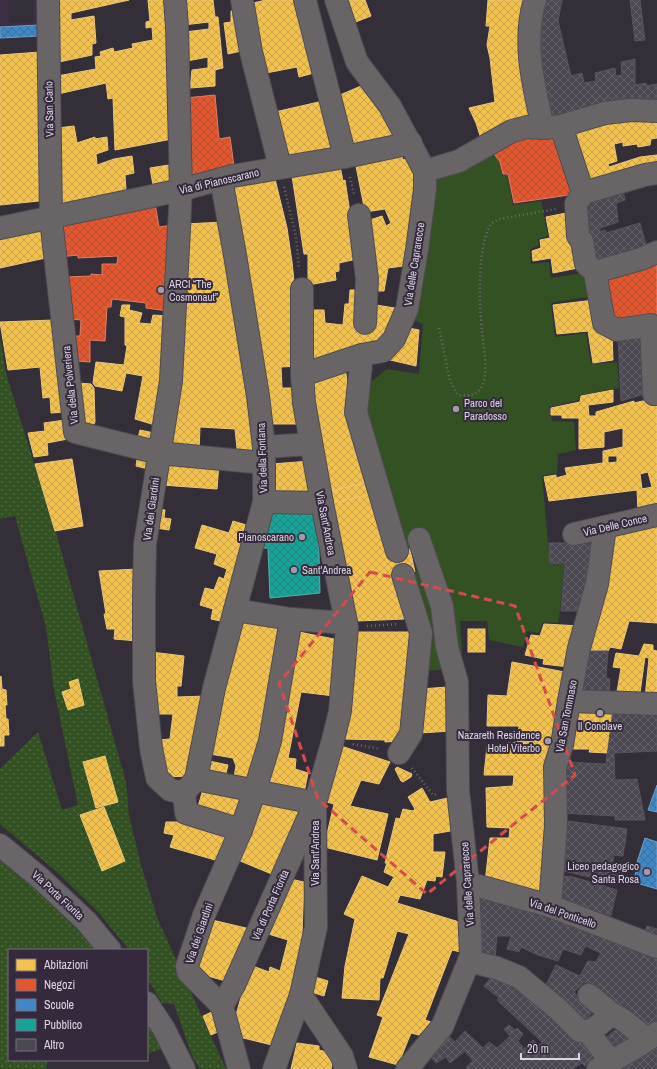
<svg xmlns="http://www.w3.org/2000/svg" width="657" height="1069" viewBox="0 0 657 1069" font-family="'Archivo Narrow',sans-serif">
<style>
.built{fill:#3d2f45}
.grass{fill:url(#grass-dots)}
.green{fill:#345123}
.homes{fill:url(#homes-cross-hatch);stroke:#ecc77a;fill-rule:evenodd}
.shops{fill:url(#shops-cross-hatch);stroke:#e27d64}
.schools{fill:url(#schools-cross-hatch);stroke:#6e9fce}
.public{fill:url(#public-cross-hatch);stroke:#52b2ae}
.building{fill:url(#building-cross-hatch);stroke:#58535d}
.lines{fill:none;stroke-linecap:round;stroke-linejoin:round}
.minor-casing{stroke:#4f4a53;stroke-width:24}
.major-casing{stroke:#4f4a53;stroke-width:24}
.path{stroke:#6f6b6f;stroke-width:2.5;stroke-dasharray:1 3;stroke-linecap:butt}
.minor{stroke:#696566;stroke-width:22}
.major{stroke:#6a6568;stroke-width:22}
.marked{fill:none;stroke:#d74b4d;stroke-width:3;stroke-dasharray:8 5;stroke-linejoin:round}
.poi-dot{fill:#a29ba7;stroke:#352a3d;stroke-width:1.5}
.labels{text-anchor:middle;stroke-width:4;stroke-linejoin:round;paint-order:stroke}
.street-label{font-size:11px;fill:#ddd6e2;stroke:#352a3d}
.poi-label{font-size:11px;fill:#ddd6e2;stroke:#352a3d;text-anchor:start}
</style>
<defs>
<pattern id="grass-dots" width="8" height="8" patternUnits="userSpaceOnUse"><rect width="8" height="8" fill="#345123"/><path d="M2 2h.1M6 6h.1" fill="none" stroke="#516943" stroke-width="1.8" stroke-linecap="round"/></pattern>
<pattern id="homes-cross-hatch" width="8" height="8" patternUnits="userSpaceOnUse"><rect width="8" height="8" fill="#f2c14e"/><path d="M0 0l8 8M0 8l8-8" fill="none" stroke="#c6a14c"/></pattern>
<pattern id="shops-cross-hatch" width="8" height="8" patternUnits="userSpaceOnUse"><rect width="8" height="8" fill="#e4572e"/><path d="M0 0l8 8M0 8l8-8" fill="none" stroke="#b35035"/></pattern>
<pattern id="schools-cross-hatch" width="8" height="8" patternUnits="userSpaceOnUse"><rect width="8" height="8" fill="#3f88c5"/><path d="M0 0l8 8M0 8l8-8" fill="none" stroke="#406f98"/></pattern>
<pattern id="public-cross-hatch" width="8" height="8" patternUnits="userSpaceOnUse"><rect width="8" height="8" fill="#17a398"/><path d="M0 0l8 8M0 8l8-8" fill="none" stroke="#24857f"/></pattern>
<pattern id="building-cross-hatch" width="8" height="8" patternUnits="userSpaceOnUse"><rect width="8" height="8" fill="#4c4852"/><path d="M0 0l8 8M0 8l8-8" fill="none" stroke="#65626b"/></pattern>
</defs>
<rect width="100%" height="100%" fill="#342e39"/>
<path class="built" d="M0,0H8L9,23L34,22L33,0H39L40,25L0,27Z"/>
<g class="grass">
<path d="M0,337L6,374L55,529L126,782L129,815L141,865L158,920L226,1069H200L192,1056L174,1004L162,1003L147,978V950H129L98,912L57,872L0,824V769L38,732L62,810L78,805L54,690L46,627L15,516L0,519Z"/>
<path d="M0,856L80,927L99,950H9V1060H48L46,1069H0Z"/>
<path d="M147,1019L164,1048L147,1054Z"/>
</g>
<path class="green" d="M491,151L500,162L502,175H507L513,205L541,201L548,236L538,239V246L530,249L531,264L549,262L551,278L590,272L593,296L551,303L555,337L586,333L591,364L617,362L619,388L580,395L579,400L549,407L552,421L574,422L576,450L558,454L557,473L542,476L550,565L564,564L560,611L558,623L543,622L539,633L527,631L523,647L489,640L487,621H460L463,668L425,671L412,574L417,572L411,547L400,549L362,412L371,382L387,369L419,374L423,324L411,319L431,178Z"/>
<g class="homes">
<path d="M58,0H129L71,13V20L94,16L96,43L92,44V55L59,62Z"/>
<path d="M148,0H167L172,139L115,150L113,98L108,99L106,83L58,94L57,76L96,69L95,57L101,56L100,52L113,48L114,52L133,48L132,44L153,40L152,27L146,28V22L150,21Z"/>
<path d="M181,0H213L215,17H218L223,68L215,70V86L190,88L192,70L208,68V57L187,61L185,32L209,29V22L183,25Z"/>
<path d="M266,0H296L300,17L298,18L303,41L306,40L314,73L299,77L297,67L266,73L257,27L249,4Z"/>
<path d="M344,0H365L371,16L353,23Z"/>
<path d="M488,0H530L536,118L482,142L476,123L469,108L495,102L490,58L487,45L490,26H486Z"/>
<path d="M239,10L246,50L228,54L224,23L231,22V11Z"/>
<path d="M40,52L39,201L0,205V55Z"/>
<path d="M368,83L400,140L349,149L333,98Z"/>
<path d="M323,101L335,152L286,160L275,112Z"/>
<path d="M657,113V138L651,139L650,145L638,147L637,144L623,146V142L614,144L617,161L608,164L609,167L640,157L657,155V170L586,189L567,128Z"/>
<path d="M74,126L77,143L95,137V139L107,137L108,150L96,154L97,165L114,159L132,156L134,173L125,175L126,190L58,209V128Z"/>
<path d="M400,150L403,160L412,157L419,194L411,265L388,268L384,291H376L378,268H373L370,220L382,216L386,226L391,223L385,209L365,212L355,161Z"/>
<path d="M169,165L172,183L153,185L150,168Z"/>
<path d="M340,166L343,181L345,180L357,259L339,263V271L335,272L336,280L308,285V254H304L292,176Z"/>
<path d="M275,179L287,228L292,262L295,291L298,366L281,367L282,388H299L300,424H268L232,188Z"/>
<path d="M571,212L583,267L553,273L551,258L533,261L532,251L541,248L540,240L550,238L546,217Z"/>
<path d="M224,222L258,458H238L235,429L200,427L199,451L166,449L184,224Z"/>
<path d="M45,229L50,257L0,268V234Z"/>
<path d="M350,290H359L376,305L401,309L379,347L309,367L310,310H324L325,323L343,325L345,304H349Z"/>
<path d="M594,300L612,334L613,360L593,363L588,331L557,334L553,305Z"/>
<path d="M122,305H130L129,310L142,313L139,323L151,324L153,315L168,316L155,425L135,419L143,376L126,373L122,391L95,386L93,383L96,362L124,365L127,346L125,345V317L120,316Z"/>
<path d="M54,320L66,412L51,413L50,397L43,398L40,367L8,370L0,322Z"/>
<path d="M403,327L419,330L416,366L386,359Z"/>
<path d="M345,367L349,395L373,481L327,492L309,379Z"/>
<path d="M78,383L91,384L94,388L95,422L92,428L83,425Z"/>
<path d="M613,390V402L588,405L589,416H596V412L634,401V403L657,398V507L638,511L637,490L549,501L544,477L556,475V478L567,475L565,468L603,463V451L623,447V428L604,432V447L579,449V418H562V415H551V408L580,402L581,396ZM608,456H617V462L608,463ZM648,472L652,487L642,489L640,474Z"/>
<path d="M65,420L68,439L47,443L48,455L34,457L28,433L45,431L44,423Z"/>
<path d="M140,430L154,433L151,445L137,442Z"/>
<path d="M138,454L151,456L148,469L136,466Z"/>
<path d="M72,459L83,526L55,531L35,464Z"/>
<path d="M167,461L219,463L217,489L162,485Z"/>
<path d="M310,461L315,495L273,497L272,464Z"/>
<path d="M373,481L376,493L329,504L327,492Z"/>
<path d="M376,493L397,551L410,549L415,572L394,576L404,619L357,621L329,504Z"/>
<path d="M160,509L165,510L164,518L171,519L169,530L156,528Z"/>
<path d="M233,521L253,527L225,622L211,619L213,609L200,605L205,588L214,590L219,577L224,579L227,569L214,564L217,554L195,548L202,525L229,533Z"/>
<path d="M657,524V623L629,621L621,649L610,647L608,651H584L609,539L637,528Z"/>
<path d="M138,569V641L114,639L115,629H107L104,614H106L99,571Z"/>
<path d="M237,622L283,629L251,785L233,782L236,766L233,758L210,754Z"/>
<path d="M544,624L580,626L569,667L543,664L544,659L525,655L531,635L540,636Z"/>
<rect x="468" y="629" width="17" height="23"/>
<path d="M294,631L339,640L334,696L301,692L288,758L296,759L295,769L308,773L303,798L262,789Z"/>
<path d="M356,632H418L405,725H400V741L385,742V740L343,739Z"/>
<path d="M644,644L653,645V650L657,651V699L645,698L649,658L645,657L639,700L616,698L621,668L613,667L616,653L639,656Z"/>
<path d="M151,652L184,656L181,686H177V697L207,696L191,776L162,777L158,740L170,739L173,714H154Z"/>
<path d="M512,662L570,673L544,900L485,883L490,838H509L510,828L487,827L486,788L513,786L514,775H484L487,746L507,745L508,743L518,742L519,726H487L488,695L507,696Z"/>
<path d="M1,676L2,689L6,690L7,705H5L6,719H8L9,735H4V746H0V677Z"/>
<path d="M78,679L84,705L68,710L62,692L71,689L69,682Z"/>
<path d="M448,687L451,731L420,733V689Z"/>
<path d="M573,705L613,710L608,753L589,752L590,749H566Z"/>
<path d="M341,746L390,762L379,784L361,780L350,806L388,814L377,860L324,847L334,804L323,801Z"/>
<path d="M105,756L118,802L96,808L83,762Z"/>
<path d="M209,761L228,765L224,781L205,777Z"/>
<path d="M397,767L412,774L411,777L403,782L401,781L395,769Z"/>
<path d="M204,786L247,793L238,821L197,810Z"/>
<path d="M422,788L430,802L452,797L456,830L433,834V852H445L442,877L436,876L435,881L427,880L420,899L400,895L397,903L456,921L465,926V953L452,950L425,1020L434,1023L427,1035L421,1032L419,1035L411,1033L398,1065L369,1057L383,1017L377,1015L409,934L397,931L383,978H380L379,1000L342,998L345,966L355,919L344,914L362,876L388,887L394,877L384,872L387,863H385L396,818L400,819L403,809L413,811L415,809L408,797Z"/>
<path d="M263,795L306,806L274,875L233,858Z"/>
<path d="M104,807L125,861L102,871L80,815Z"/>
<path d="M166,822H177L213,831L212,834L233,839L222,862L170,847L174,835L164,833Z"/>
<path d="M290,879L304,882L302,934L305,935L276,1046L235,1036L236,1015L250,965L269,972L270,967L280,971L288,940L265,933Z"/>
<path d="M208,919L250,929L229,982L190,971Z"/>
<path d="M312,976L328,981L324,996L308,991Z"/>
<path d="M214,1011L222,1030L211,1035L203,1016Z"/>
<path d="M297,1043L319,1046V1050L335,1054L331,1069H291Z"/>
</g>
<g class="shops">
<path d="M215,95L219,139L230,137L234,166L192,176L185,98Z"/>
<path d="M530,132H557L572,180L569,195L514,203L508,174H503L500,162L492,151Z"/>
<path d="M155,203L159,227L173,225L168,311L146,308V303L112,299L111,307H107L105,341L90,340V362L77,361L72,336H80L81,320L70,319L65,277L91,276V274L102,275V264H117L118,256L78,258V255L60,257L59,227Z"/>
<path d="M657,256V371L655,321L616,326L601,276Z"/>
</g>
<g class="schools">
<path d="M40,25V36L0,38V27Z"/>
<path d="M657,785V812L648,810Z"/>
<path d="M645,838L657,842V889L633,882L639,862H637Z"/>
</g>
<path class="public" d="M273,511L279,513L300,512L302,514L310,515L313,513L318,515L320,593L270,598L268,548H262Z"/>
<g class="building">
<path d="M540,0H562L558,21L571,76L582,73L584,83L596,81L595,73L615,68L616,76L622,75L621,62L635,59V85L646,83V86L657,84V108L551,125L540,93Z"/>
<path d="M630,0H640L645,40L635,41Z"/>
<path d="M622,185L625,200L616,203L618,222L600,228V232L605,230L606,233L640,223L648,252L595,267L586,241L593,238L592,234L581,235L582,200Z"/>
<path d="M644,331L648,393L621,401L618,336Z"/>
<path d="M597,539L585,611H561L565,563L550,564L549,543H565V540Z"/>
<path d="M584,651H608L606,678L610,679L609,693L577,698Z"/>
<path d="M613,710L657,711V751L614,753L615,780L637,779L645,820H615V816L561,813L563,762L606,764Z"/>
<path d="M560,820L627,829L623,856L614,855L612,865L623,867L619,884L560,870Z"/>
<path d="M559,876L573,877L617,890L609,923L556,906Z"/>
<path d="M476,892L657,951V1027L650,1032L618,1008L620,1005L584,982L574,992L581,1001L595,1008L581,1028L544,989L556,965L580,976L588,961L596,962L601,953L585,946L581,955L563,949L558,961L538,955L521,947L519,952L507,949L511,936H497L495,959L479,957Z"/>
<path d="M647,926L657,929V943L642,938Z"/>
<path d="M496,972L601,1056L585,1066L582,1063L572,1069H468L466,1067L473,1061L465,1051L450,1063L446,1057L436,1063L429,1055L445,1033L455,1042L465,1031L483,1048L489,1042L497,1048L510,1036L504,1029L509,1025L515,1030L517,1028L523,1034L518,1041L524,1049L533,1040L539,1046L542,1042L497,1000L499,998L484,986Z"/>
<path d="M621,1025L636,1043L614,1056L602,1041Z"/>
<path d="M657,1046V1069H616Z"/>
</g>
<g class="lines">
<defs>
<g id="minor">
<path d="M48,0L51,219L75,432L159,453L264,463"/>
<path d="M175,0L177,27L181,190L171,381L145,544L144,598V681L151,748L157,778L170,790L184,793L196,779"/>
<path d="M242,0L251,52L280,167"/>
<path d="M305,0L345,157"/>
<path d="M336,0L357,62L390,106L425,171V189L417,250L407,309L394,339L383,351L362,355L356,412L397,551"/>
<path d="M535,0C522,42 534,87 543,128"/>
<path d="M561,126L583,193L576,204L578,236L582,241L586,264L595,272L604,323L617,330L651,325L654,394H657"/>
<path d="M425,171L459,161L512,131L527,127L543,128L561,126L605,113L631,110L657,111"/>
<path d="M583,193L645,175L657,173"/>
<path d="M359,215L367,279L365,323"/>
<path d="M0,228L181,190L232,176L345,157L411,143"/>
<path d="M595,272L641,259L657,252"/>
<path d="M302,375L362,355"/>
<path d="M264,447L311,444"/>
<path d="M264,502L322,503"/>
<path d="M574,534L657,515"/>
<path d="M235,610L291,619L346,623"/>
<path d="M569,701L657,704"/>
<path d="M399,753L411,734L421,633L403,575"/>
<path d="M196,779L214,688L264,502V447L258,396L235,255L221,179"/>
<path d="M196,779L315,803"/>
<path d="M184,793L186,813L241,830"/>
<path d="M468,883L550,906L657,947"/>
<path d="M550,906L556,825L555,767L562,745L569,701L579,648L597,584L605,527"/>
<path d="M469,961L497,968L519,977L558,1009L580,1031H587L611,1061"/>
<path d="M301,995L342,1056L346,1069"/>
<path d="M589,995L612,1014"/>
<path d="M222,1006L234,985L312,810"/>
<path d="M589,1033L612,1014L623,1020L647,1039"/>
<path d="M239,1069L222,1006L188,972L187,966L204,915L241,830L255,790L270,741L291,619"/>
<path d="M274,1069L301,995L316,927L315,803L333,740L340,711L347,627L322,503L304,403L302,375V289"/>
<path d="M407,1069L442,1027L471,956L468,883L458,790L457,682L447,647L442,606L419,539"/>
<path d="M598,1069L640,1045L657,1033"/>
</g>
<g id="major">
<path d="M0,845L39,877L86,921L110,950"/>
<path d="M147,1003L164,1029L184,1069"/>
</g>
</defs>
<use href="#minor" class="minor-casing"/>
<use href="#major" class="major-casing"/>
<g class="path">
<path d="M350,177L354,195"/>
<path d="M284,187L296,236L299,269"/>
<path d="M439,328L450,381L458,395C469,396 477,396 482,386C489,372 483,346 482,331C479,306 477,246 491,224C493,222 496,221 499,219L556,209"/>
<path d="M367,626L398,624"/>
<path d="M353,744L380,749"/>
<path d="M412,768L433,795L438,794"/>
</g>
<use href="#minor" class="minor"/>
<use href="#major" class="major"/>
</g>
<path class="marked" d="M370,572L515,606L575,775L427,894L318,799L279,683Z"/>
<g class="poi-dot">
<circle cx="161" cy="290" r="4"/>
<circle cx="456" cy="409" r="4"/>
<circle cx="302" cy="537" r="4"/>
<circle cx="294" cy="570" r="4"/>
<circle cx="600" cy="713" r="4"/>
<circle cx="548" cy="741" r="4"/>
<circle cx="647" cy="872" r="4"/>
</g>
<g class="labels">
<g class="street-label">
<text transform="translate(49 109) rotate(-91)" y="4">Via San Carlo</text>
<text transform="translate(219 181) rotate(-13)" y="4">Via di Pianoscarano</text>
<text transform="translate(414 264) rotate(-81)" y="4">Via delle Caprarecce</text>
<text transform="translate(70 385) rotate(-96)" y="4">Via della Polveriera</text>
<text transform="translate(262 458) rotate(-92)" y="4">Via della Fontana</text>
<text transform="translate(151 509) rotate(-82)" y="4">Via dei Giardini</text>
<text transform="translate(326 523) rotate(79)" y="4">Via Sant'Andrea</text>
<text transform="translate(615 525) rotate(-13)" y="4">Via Delle Conce</text>
<text transform="translate(566 716) rotate(-79)" y="4">Via San Tommaso</text>
<text transform="translate(315 853) rotate(-90)" y="4">Via Sant'Andrea</text>
<text transform="translate(467 884) rotate(-94)" y="4">Via delle Caprarecce</text>
<text transform="translate(58 895) rotate(43)" y="4">Via Porta Fiorita</text>
<text transform="translate(270 905) rotate(-66)" y="4">Via di Porta Fiorita</text>
<text transform="translate(563 913) rotate(19)" y="4">Via del Ponticello</text>
<text transform="translate(199 933) rotate(-71)" y="4">Via dei Giardini</text>
</g>
<g class="poi-label">
<text x="169" y="288">ARCI “The<tspan x="169" dy="13">Cosmonaut”</tspan></text>
<text x="464" y="407">Parco del<tspan x="464" dy="13">Paradosso</tspan></text>
<text x="294" y="541" text-anchor="end">Pianoscarano</text>
<text x="302" y="574">Sant'Andrea</text>
<text x="600" y="730" text-anchor="middle">Il Conclave</text>
<text x="540" y="739" text-anchor="end">Nazareth Residence<tspan x="540" dy="13">Hotel Viterbo</tspan></text>
<text x="639" y="870" text-anchor="end">Liceo pedagogico<tspan x="639" dy="13">Santa Rosa</tspan></text>
</g>
</g>
<rect x="8" y="949" width="140" height="112" fill="#352a3d" stroke="#786f7f"/>
<rect x="16" y="959" width="20" height="12" fill="#f2c14e" stroke="#786f7f"/>
<text x="44" y="969" font-size="12" fill="#ddd6e2">Abitazioni</text>
<rect x="16" y="979" width="20" height="12" fill="#e4572e" stroke="#786f7f"/>
<text x="44" y="989" font-size="12" fill="#ddd6e2">Negozi</text>
<rect x="16" y="999" width="20" height="12" fill="#3f88c5" stroke="#786f7f"/>
<text x="44" y="1009" font-size="12" fill="#ddd6e2">Scuole</text>
<rect x="16" y="1019" width="20" height="12" fill="#17a398" stroke="#786f7f"/>
<text x="44" y="1029" font-size="12" fill="#ddd6e2">Pubblico</text>
<rect x="16" y="1039" width="20" height="12" fill="#4c4852" stroke="#786f7f"/>
<text x="44" y="1049" font-size="12" fill="#ddd6e2">Altro</text>
<path d="M521 1053v6h58v-6" fill="none" stroke="#ddd6e2" stroke-width="2"/>
<text x="527" y="1053" font-size="12" fill="#ddd6e2" stroke="#352a3d" stroke-width="3" paint-order="stroke">20 m</text>
</svg>
